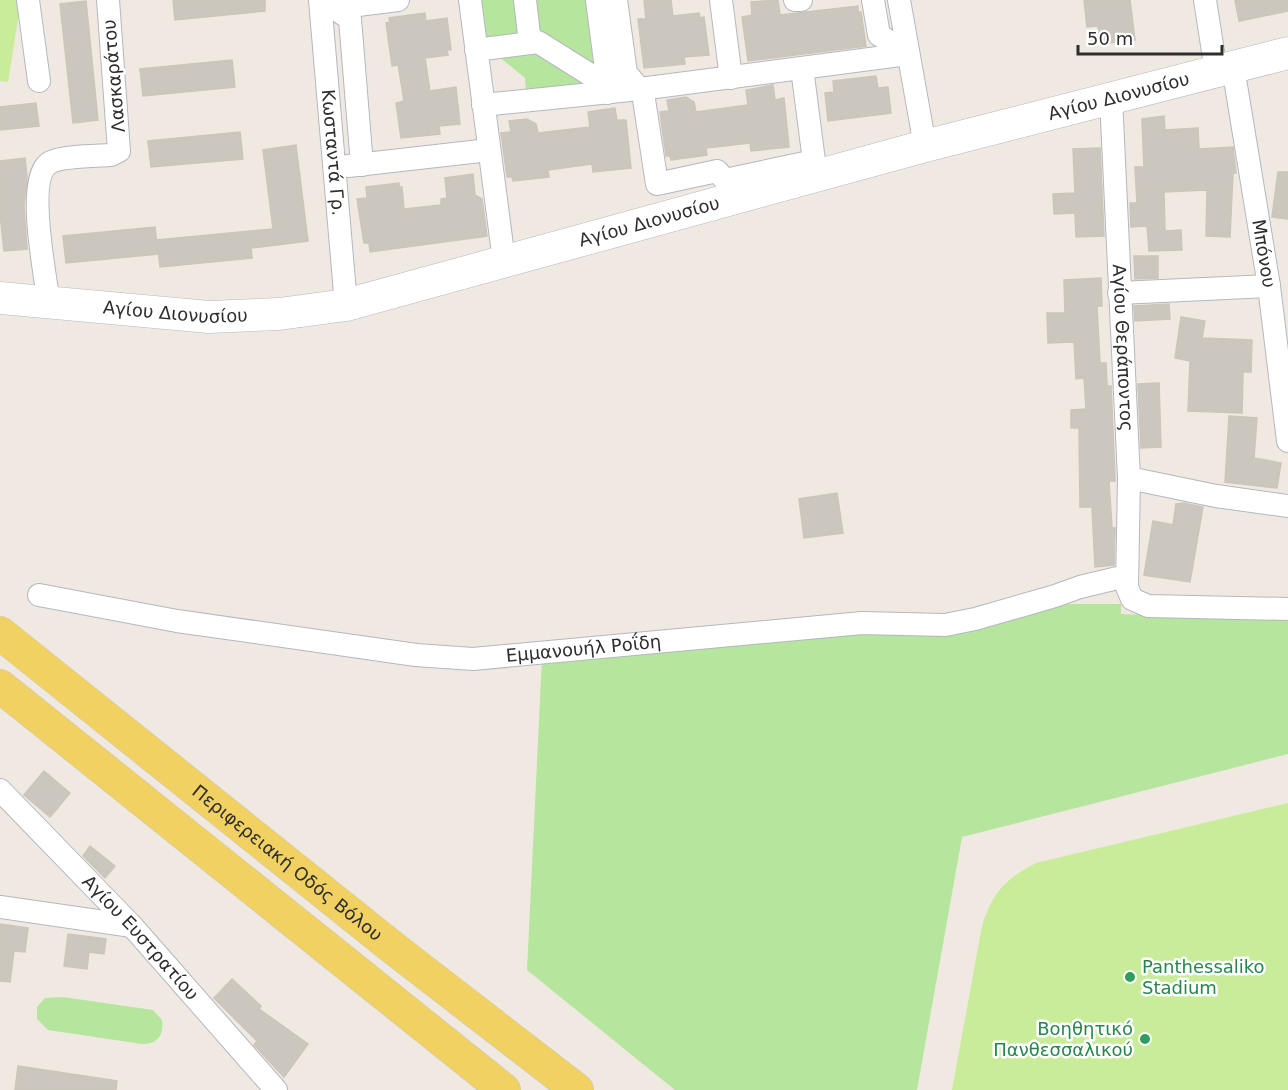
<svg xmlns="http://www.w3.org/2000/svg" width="1288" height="1090" viewBox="0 0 1288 1090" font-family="'DejaVu Sans',sans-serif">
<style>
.green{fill:#b6e59e}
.pitch{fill:#c9ec9a}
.building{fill:#cbc7bf;stroke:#cbc5ba;stroke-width:1.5}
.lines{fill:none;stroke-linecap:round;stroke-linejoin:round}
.street-casing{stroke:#b4b7c1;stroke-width:24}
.secondary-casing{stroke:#b4b7c1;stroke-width:33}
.primary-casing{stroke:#c9c9c9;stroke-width:34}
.street{stroke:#fff;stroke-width:22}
.secondary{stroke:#fff;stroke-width:32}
.primary{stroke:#f2d163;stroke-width:33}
.leisure-dot{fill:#2e9e5b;stroke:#fff;stroke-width:2}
.labels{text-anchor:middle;stroke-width:5;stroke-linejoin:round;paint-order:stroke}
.street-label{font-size:18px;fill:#2e2e2e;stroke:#fff}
.leisure-label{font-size:18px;fill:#27864d;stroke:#fff;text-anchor:start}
</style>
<rect width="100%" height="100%" fill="#efe9e1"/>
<g class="green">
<path d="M475,0H517L522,38L481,43Z"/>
<path d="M533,0H593L603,75L536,34Z"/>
<path d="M536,51L596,86L526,93L525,78L497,55Z"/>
<path d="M1061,601L1069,604H1121V614L1288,620V754L962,837L917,1090H675L527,970L542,658Z"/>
<path d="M63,997L153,1010L162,1020C164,1035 158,1044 142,1044L48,1030L37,1019V1007L45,998Z"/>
</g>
<g class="pitch">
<path d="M0,0H21L8,82L0,81Z"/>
<path d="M1288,803V1090H952L982,926C992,893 1005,879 1036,863Z"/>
</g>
<g class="building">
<path d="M173,0H265V11L175,20Z"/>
<path d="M644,0H671L673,16L699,13L700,18L704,17L709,55L684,57L685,64L644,68L638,19H646Z"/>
<path d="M778,0L780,15L858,6V12H861L866,46L748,61L742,17L752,15L751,2Z"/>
<path d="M1084,0H1130L1135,40L1100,44L1098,26L1087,27Z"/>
<path d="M1235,0H1288V11L1239,21Z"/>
<path d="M86,1L98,120L73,123L60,4Z"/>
<path d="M425,13L426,21L447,18L451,50H447L448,55L425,58L430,91L456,87L460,124L439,126L440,134L401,138L396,103L404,101L398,65L392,66L386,23L390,22L389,18Z"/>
<path d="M232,60L235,87L143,96L140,69Z"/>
<path d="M876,76L878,88L888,87L891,113L828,121L825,93L834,92L833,81Z"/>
<path d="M773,85L775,100L784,98L789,147L751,151L750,143L706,148L707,155L671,160L670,156H666L660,112L669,111L667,100L686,97L694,102L696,112L748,105L746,90Z"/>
<path d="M36,103L39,126L0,130V107Z"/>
<path d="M615,108L617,120H626L631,168L593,172L592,164L548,170L549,177L513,181L512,177H507L501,133L511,132L509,121L527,119L536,124L538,133L590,127L588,112Z"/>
<path d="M1164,116L1165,130L1198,128L1199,149L1233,147L1236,173H1233L1230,237L1206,236L1207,190L1164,192L1165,231L1181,230L1182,250L1149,251L1147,226L1131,227L1130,203H1137L1135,167H1144L1142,119Z"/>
<path d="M240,132L243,159L151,167L148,141Z"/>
<path d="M296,145L308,241L251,248L252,258L160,267L157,240L273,229L263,150Z"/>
<path d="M1100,148L1104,236L1076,237L1075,213L1054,214L1053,194L1075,193L1073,149Z"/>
<path d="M25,158L27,177L24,206L27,249L4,251L0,214V161Z"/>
<path d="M1278,172H1288V219L1272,217Z"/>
<path d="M473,174L475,195L482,199L487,236L370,252L369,243H364L357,199L367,198L366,187L399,183V187H402L404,209L441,205V199L447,198L445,178Z"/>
<path d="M155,227L158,254L66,263L63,236Z"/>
<path d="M1134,256H1158V278L1135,279Z"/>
<path d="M1101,278L1102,306H1097L1100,363H1106L1107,386H1111L1115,478V481H1109L1112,528H1115L1114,565L1095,567L1092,507H1080L1079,428H1071V410L1086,409L1084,378L1076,379L1074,342L1048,343L1047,313H1065L1064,280Z"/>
<path d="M1169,304L1170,319L1135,321L1134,306Z"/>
<path d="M1181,317L1205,321L1202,338L1252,340L1251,372H1243L1242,413L1188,411L1190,361L1175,358Z"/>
<path d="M1159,383L1161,447L1141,448L1138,384Z"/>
<path d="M1229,416L1257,418L1254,458L1281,463L1277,488L1225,482Z"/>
<path d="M837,493L843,533L804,538L799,499Z"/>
<path d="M1184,503L1203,507L1190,582L1144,575L1153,521L1173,525L1176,504Z"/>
<path d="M44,771L70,793L50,817L24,795Z"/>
<path d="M90,846L115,866L105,878L83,856Z"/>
<path d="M0,924L28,928L25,952L14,951L10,982L0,981Z"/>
<path d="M68,934L106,939L104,954L89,952L87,969L64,966Z"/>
<path d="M232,979L261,1006L259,1009L308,1044L284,1077L254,1045L257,1041L214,998Z"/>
<path d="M18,1066L117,1081L116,1090H15Z"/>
</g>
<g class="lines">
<defs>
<g id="street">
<path d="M28,0L39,81"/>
<path id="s1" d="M320,0L346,305"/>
<path d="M333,0L334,8L350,19L362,165"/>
<path d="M470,0L504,261"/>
<path d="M525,0L530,43"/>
<path d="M597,0L609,92"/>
<path d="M616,0L626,73L643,93L657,184L717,171L725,180L814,161L802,68"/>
<path d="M721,0L731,78"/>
<path d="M795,0H801"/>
<path d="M873,0L879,35L892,43L895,55"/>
<path d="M899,0L925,146"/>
<path d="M1205,0L1216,71"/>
<path d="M334,8L398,0"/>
<path d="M476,50L538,42L605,84L607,93"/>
<path id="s2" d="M1233,67L1269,286L1288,441"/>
<path id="s3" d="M1111,98L1129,478L1127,587L1132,599L1148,606L1288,609"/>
<path d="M483,105L640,89L908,54"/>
<path d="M348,166L489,150"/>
<path d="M1119,293L1269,286"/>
<path d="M49,304C46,278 24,175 51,162C64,156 95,156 111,155L119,151L108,0"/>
<path d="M1129,478L1216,496L1288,506"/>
<path id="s4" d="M39,595L177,621L416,655L473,659L862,623L945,625L975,619L1055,596L1080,587L1126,576"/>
<path id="s5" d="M0,790L132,926L276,1090"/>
<path d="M0,907L132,926"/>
</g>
<g id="secondary">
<path id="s6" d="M0,298L209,317L279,314L346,305L925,146L1288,53"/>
</g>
<g id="primary">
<path id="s7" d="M0,633L392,947L577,1090"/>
<path d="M0,686L504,1090"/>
</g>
</defs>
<use href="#street" class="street-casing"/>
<use href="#secondary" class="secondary-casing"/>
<use href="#primary" class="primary-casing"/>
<use href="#street" class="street"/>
<use href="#secondary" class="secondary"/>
<use href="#primary" class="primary"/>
</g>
<g class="leisure-dot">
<circle cx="1130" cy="977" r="6"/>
<circle cx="1145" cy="1039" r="6"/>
</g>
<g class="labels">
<g class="street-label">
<text transform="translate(114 76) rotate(-95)" y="6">Λασκαράτου</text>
<text dy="6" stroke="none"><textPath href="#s6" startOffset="1148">Αγίου Διονυσίου</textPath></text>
<text dy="6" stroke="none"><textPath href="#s1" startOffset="153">Κωσταντά Γρ.</textPath></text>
<text dy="6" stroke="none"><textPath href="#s6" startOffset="662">Αγίου Διονυσίου</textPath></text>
<text dy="6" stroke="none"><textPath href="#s2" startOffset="189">Μπόνου</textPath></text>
<text dy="6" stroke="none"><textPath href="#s6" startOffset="176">Αγίου Διονυσίου</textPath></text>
<text dy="6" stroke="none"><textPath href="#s3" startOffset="250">Αγίου Θεράποντος</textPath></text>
<text dy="6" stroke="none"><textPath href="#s4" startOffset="550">Εμμανουήλ Ροΐδη</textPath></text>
<text dy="6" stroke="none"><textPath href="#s7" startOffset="368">Περιφερειακή Οδός Βόλου</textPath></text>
<text dy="6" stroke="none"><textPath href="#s5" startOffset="204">Αγίου Ευστρατίου</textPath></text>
</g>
<g class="leisure-label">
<text x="1142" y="973">Panthessaliko<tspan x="1142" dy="21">Stadium</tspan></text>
<text x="1133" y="1035" text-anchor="end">Βοηθητικό<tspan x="1133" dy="21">Πανθεσσαλικού</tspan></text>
</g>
</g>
<path d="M1078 45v9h144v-9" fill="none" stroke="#2e2e2e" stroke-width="3"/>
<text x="1087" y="45" font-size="18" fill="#2e2e2e" stroke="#ffffff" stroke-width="4.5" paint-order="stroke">50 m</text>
</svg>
